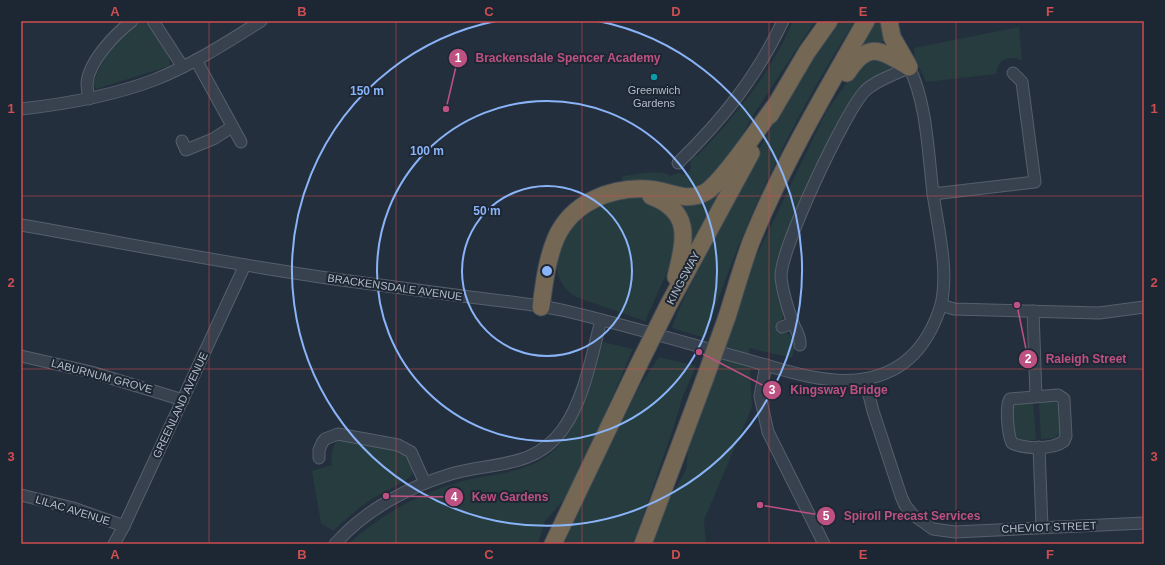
<svg xmlns="http://www.w3.org/2000/svg" width="1165" height="565" viewBox="0 0 1165 565" font-family="Helvetica,sans-serif">
<style>
.green{fill:#263c3f}
.lines{fill:none;stroke-linecap:round;stroke-linejoin:round}
.minor-casing{stroke:#565f6c;stroke-width:13}
.highway-casing{stroke:#434c59;stroke-width:19}
.minor{stroke:#38414e;stroke-width:11}
.highway{stroke:#746855;stroke-width:17}
.highway-bridge-casing{stroke:#434c59;stroke-width:19;stroke-linecap:butt}
.highway-bridge{stroke:#746855;stroke-width:17}
.grid{fill:none;stroke:#ce4d50;stroke-width:1;stroke-opacity:0.55}
.ring{fill:none;stroke:#8ab4f8;stroke-width:2}
.culture-dot{fill:#0f9aa8;stroke:#1d2633;stroke-width:1.5}
.labels{text-anchor:middle;stroke-width:4;stroke-linejoin:round;paint-order:stroke}
.poi-label{font-size:11px;fill:#b4bcc9;stroke:#1d2633}
.street-label{font-size:11px;fill:#b4bcc9;stroke:#1d2633}
.centre{fill:#8ab4f8;stroke:#1d2633;stroke-width:2}
.ring-label{font-size:12px;text-anchor:middle;font-weight:bold;fill:#8ab4f8;stroke:#1d2633;stroke-width:4;stroke-linejoin:round;paint-order:stroke}
.leader{fill:none;stroke:#bd5182;stroke-width:1.5}
.callout-dot{fill:#bd5182;stroke:#1d2633;stroke-width:1.5}
.mark-label{font-size:12px;text-anchor:middle;font-weight:bold;fill:#fff}
.callout-label{font-size:12px;text-anchor:middle;font-weight:bold;fill:#bd5182;stroke:#1d2633;stroke-width:4;stroke-linejoin:round;paint-order:stroke}
.neatline{fill:none;stroke:#ce4d50;stroke-width:1.5}
.grid-label{font-size:13px;text-anchor:middle;font-weight:bold;fill:#ce4d50}
</style>
<rect width="100%" height="100%" fill="#242f3e"/>
<g class="green">
<path d="M793,21H815L754,114L722,170L691,193L621,183L623,176C636,175 660,168 670,176L678,173L685,175L691,169L690,158L694,155L697,156C735,117 772,71 793,21Z"/>
<path d="M836,21H855C793,117 740,229 705,338L672,328C680,302 696,276 707,251C745,171 788,95 836,21Z"/>
<path d="M874,21H883L884,39L881,46L855,51Z"/>
<path d="M140,22L148,24C154,32 172,57 170,66L96,89L93,84C101,60 118,36 140,22Z"/>
<path d="M1019,27L1022,61L1016,58C1003,57 998,62 996,74L926,82L915,58L914,48Z"/>
<path d="M864,58L889,63L891,71L857,91L814,172L775,268L784,310L783,318L778,322L781,333H787L797,339L792,358L749,348L752,407L704,520L706,544H653L669,500L686,470L690,432L751,267L826,112Z"/>
<path d="M723,186L690,251L678,201Z"/>
<path d="M630,197L646,199L671,213L678,248L645,321L576,297C566,291 557,280 557,267C556,249 576,217 592,209C604,202 617,199 630,197Z"/>
<path d="M603,342L633,349L571,492L545,521L538,544H348C379,516 416,495 456,483C497,471 537,476 565,438C580,417 587,389 596,365C598,357 599,348 603,342Z"/>
<path d="M659,357L696,366L683,396L673,429L633,544H561L639,387Z"/>
<path d="M1053,400L1058,404L1060,433L1055,438L1041,439L1039,402Z"/>
<path d="M1019,401H1033L1036,440L1021,441L1015,434L1013,407Z"/>
<path d="M338,439L401,452C410,458 412,464 412,475C402,484 389,489 377,496C361,505 347,518 333,531L321,523L312,471L332,465C331,454 332,447 338,439Z"/>
</g>
<g class="lines">
<defs>
<g id="minor">
<path d="M153,21L183,67"/>
<path d="M196,60L241,142"/>
<path d="M89,99C88,94 87,88 87,83C89,61 115,34 132,21"/>
<path d="M21,109C66,104 112,96 154,80C192,65 226,43 261,21"/>
<path d="M182,141L186,150L213,139L232,127"/>
<path d="M678,163C722,120 756,78 783,21"/>
<path d="M933,194L1035,182L1022,82L1013,73"/>
<path d="M21,225C125,243 229,264 334,279C379,285 424,291 470,297C502,301 535,304 566,311C625,325 683,342 741,358C777,368 818,383 856,380C902,376 928,347 941,305L954,309L1099,313L1144,307"/>
<path d="M1033,311L1036,396"/>
<path d="M782,327L793,323"/>
<path d="M800,345C801,336 796,331 793,323C788,309 782,291 781,276C781,248 844,114 864,92C875,80 895,75 909,67C927,103 928,153 933,193C938,229 949,269 941,305"/>
<path d="M21,356L91,372L183,400"/>
<path d="M766,365L760,396L768,432L824,544"/>
<path d="M865,379L873,411L901,496L905,505L912,514L933,529L955,532L1144,523"/>
<path d="M1058,395L1064,399L1066,436L1064,441C1052,450 1025,449 1012,443C1008,436 1005,405 1010,399Z"/>
<path d="M1039,447L1042,527"/>
<path d="M319,458V450L322,443L325,439L338,434L398,445L411,452L425,483"/>
<path d="M21,495L73,508L124,526"/>
<path d="M114,544L124,526L245,265"/>
<path d="M335,544C365,510 408,487 451,474C492,462 535,469 563,429C584,400 592,355 601,320"/>
</g>
<g id="highway">
<path d="M889,21L892,37L908,65"/>
<path d="M847,73C868,40 881,50 909,67"/>
<path d="M770,115L807,52L829,21"/>
<path d="M651,196C694,212 684,242 676,277"/>
<path d="M669,304L751,153"/>
<path d="M541,307C544,284 547,259 556,238C572,202 611,187 648,189C668,190 684,203 704,193C722,184 760,125 775,106"/>
<path d="M727,317C735,292 742,266 751,242C781,167 826,91 866,21"/>
<path d="M553,544L639,364"/>
<path d="M643,544L704,381"/>
</g>
</defs>
<use href="#minor" class="minor-casing"/>
<use href="#highway" class="highway-casing"/>
<use href="#minor" class="minor"/>
<use href="#highway" class="highway"/>
<defs>
<g id="highway-bridge">
<path d="M639,364L669,304"/>
<path d="M704,381L727,317"/>
</g>
</defs>
<use href="#highway-bridge" class="highway-bridge-casing"/>
<use href="#highway-bridge" class="highway-bridge"/>
</g>
<path class="grid" d="M209,21V544M396,21V544M582,21V544M769,21V544M956,21V544M21,196H1144M21,369H1144"/>
<g class="ring">
<circle cx="547" cy="271" r="85"/>
<circle cx="547" cy="271" r="170"/>
<path d="M598 21A255 255 0 1 1 496 21"/>
</g>
<circle class="culture-dot" cx="654" cy="77" r="4"/>
<g class="labels">
<g class="poi-label">
<text x="654" y="94">Greenwich<tspan x="654" dy="13">Gardens</tspan></text>
</g>
<g class="street-label">
<text transform="translate(683 278) rotate(-62)" y="4">KINGSWAY</text>
<text transform="translate(395 287) rotate(8)" y="4">BRACKENSDALE AVENUE</text>
<text transform="translate(102 376) rotate(15)" y="4">LABURNUM GROVE</text>
<text transform="translate(180 405) rotate(-65)" y="4">GREENLAND AVENUE</text>
<text transform="translate(73 510) rotate(17)" y="4">LILAC AVENUE</text>
<text transform="translate(1049 527) rotate(-2)" y="4">CHEVIOT STREET</text>
</g>
</g>
<circle cx="547" cy="271" r="6" class="centre"/>
<g class="ring-label">
<text x="367" y="95">150 m</text>
<text x="427" y="155">100 m</text>
<text x="487" y="215">50 m</text>
</g>
<path class="leader" d="M446 109L458 58M1017 305L1028 359M699 352L772 390M386 496L454 497M760 505L826 516"/>
<g class="callout-dot">
<circle cx="446" cy="109" r="4"/>
<circle cx="1017" cy="305" r="4"/>
<circle cx="699" cy="352" r="4"/>
<circle cx="386" cy="496" r="4"/>
<circle cx="760" cy="505" r="4"/>
<circle cx="458" cy="58" r="10"/>
<circle cx="1028" cy="359" r="10"/>
<circle cx="772" cy="390" r="10"/>
<circle cx="454" cy="497" r="10"/>
<circle cx="826" cy="516" r="10"/>
</g>
<g class="mark-label">
<text x="458" y="62">1</text>
<text x="1028" y="363">2</text>
<text x="772" y="394">3</text>
<text x="454" y="501">4</text>
<text x="826" y="520">5</text>
</g>
<g class="callout-label">
<text x="568" y="62">Brackensdale Spencer Academy</text>
<text x="1086" y="363">Raleigh Street</text>
<text x="839" y="394">Kingsway Bridge</text>
<text x="510" y="501">Kew Gardens</text>
<text x="912" y="520">Spiroll Precast Services</text>
</g>
<rect width="1165" height="565" fill="none" stroke="#1d2633" stroke-width="44"/>
<rect x="22" y="22" width="1121" height="521" class="neatline"/>
<g class="grid-label">
<text x="115" y="16">A</text>
<text x="302" y="16">B</text>
<text x="489" y="16">C</text>
<text x="676" y="16">D</text>
<text x="863" y="16">E</text>
<text x="1050" y="16">F</text>
<text x="11" y="113">1</text>
<text x="1154" y="113">1</text>
<text x="11" y="287">2</text>
<text x="1154" y="287">2</text>
<text x="11" y="461">3</text>
<text x="1154" y="461">3</text>
<text x="115" y="559">A</text>
<text x="302" y="559">B</text>
<text x="489" y="559">C</text>
<text x="676" y="559">D</text>
<text x="863" y="559">E</text>
<text x="1050" y="559">F</text>
</g>
</svg>
